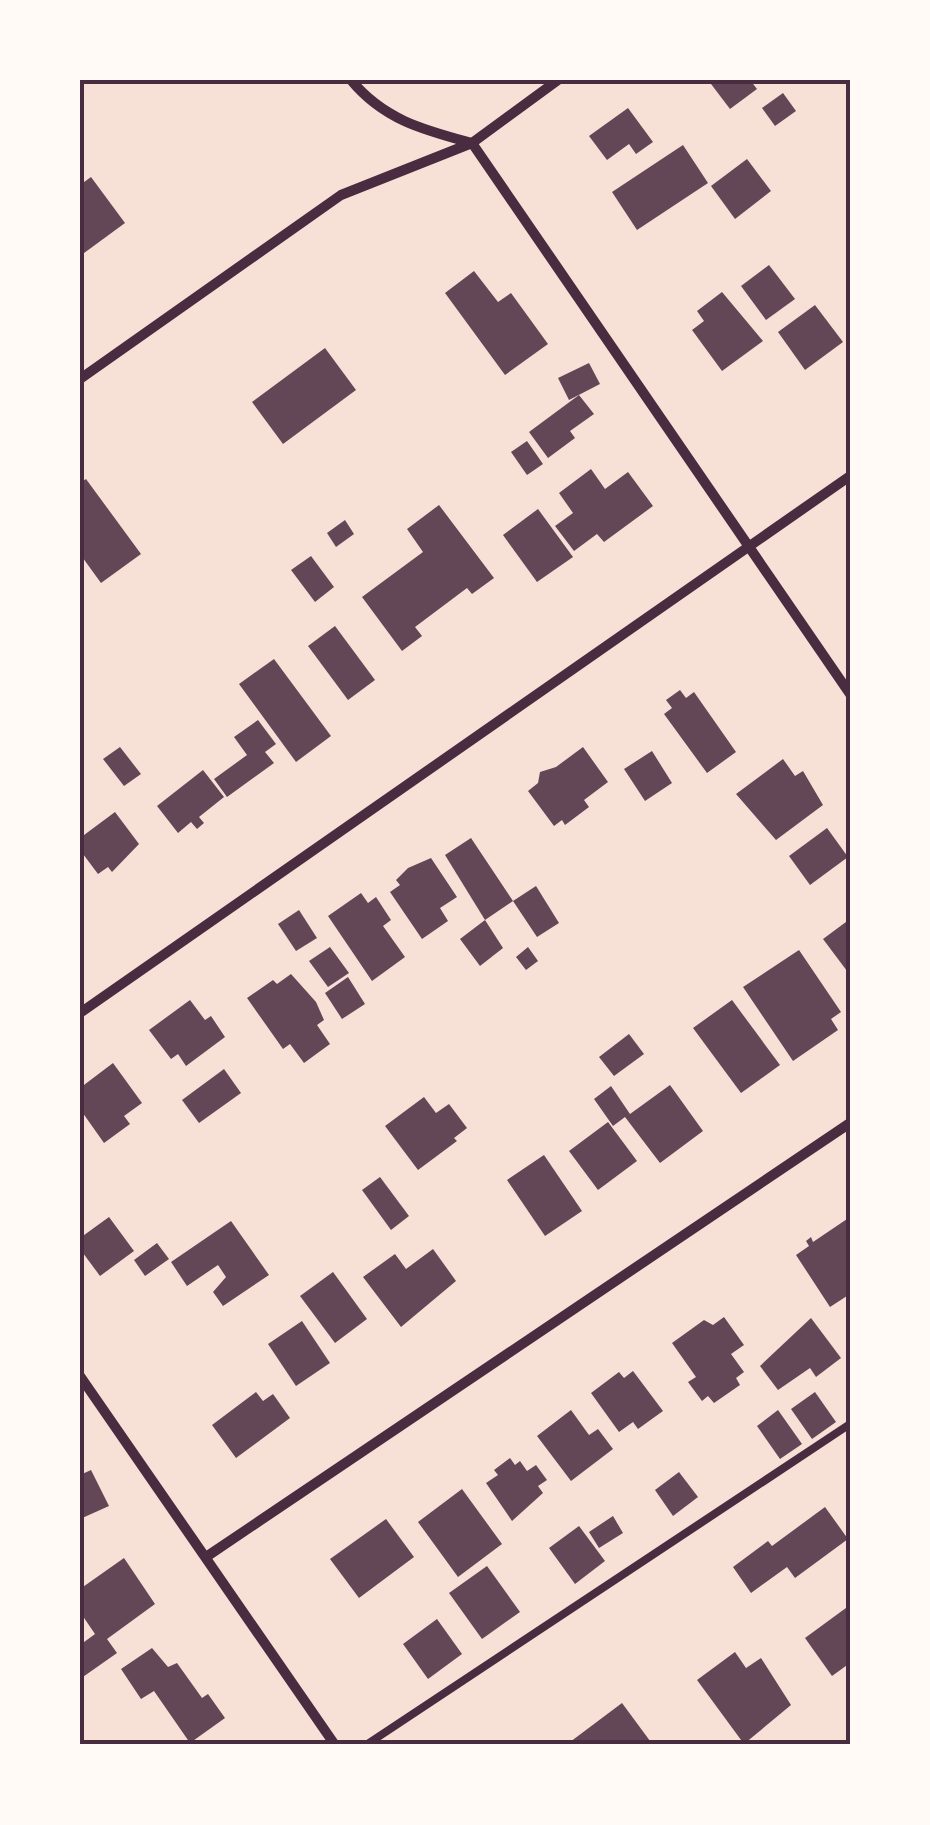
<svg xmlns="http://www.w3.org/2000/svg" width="930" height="1825" viewBox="0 0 930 1825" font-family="Merriweather,serif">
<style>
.building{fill:#644757}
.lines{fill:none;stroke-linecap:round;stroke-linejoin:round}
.service{stroke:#4a2c40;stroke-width:8}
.minor{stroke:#4a2c40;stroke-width:10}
.neatline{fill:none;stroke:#4a2c40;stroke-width:4}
</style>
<rect width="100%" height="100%" fill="#f7e1d7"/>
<g class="building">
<path d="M708,80H750L757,89L730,109Z"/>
<path d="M783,93L796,111L775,126L762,108Z"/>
<path d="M628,108L653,142L636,154L629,144L607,160L589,136Z"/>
<path d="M683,145L708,183L637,230L612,192Z"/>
<path d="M747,159L771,191L735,219L711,186Z"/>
<path d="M91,177L125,223L80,256V185Z"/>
<path d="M769,265L795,299L766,320L741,286Z"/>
<path d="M474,271L498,302L511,293L548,344L505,375L445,293Z"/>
<path d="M722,292L763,341L722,371L692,330L704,321L697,311Z"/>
<path d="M815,305L843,342L805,370L778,332Z"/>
<path d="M325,348L356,390L283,444L252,402Z"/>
<path d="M589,363L600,384L569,400L558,378Z"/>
<path d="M579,395L594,414L570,431L575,438L548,458L529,432Z"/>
<path d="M527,441L543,464L527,475L511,452Z"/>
<path d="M591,469L605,489L628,472L653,506L604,542L597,534L574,551L555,526L573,513L559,493Z"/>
<path d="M86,479L141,554L101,583L80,554V483Z"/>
<path d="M439,505L494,578L472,594L467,588L415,627L422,636L402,651L362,597L423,552L407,529Z"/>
<path d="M538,509L573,557L537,582L503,535Z"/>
<path d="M345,520L354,534L336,547L327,533Z"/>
<path d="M311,556L334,587L315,602L291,570Z"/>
<path d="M335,626L375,680L348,700L308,646Z"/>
<path d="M274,659L331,736L296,762L239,684Z"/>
<path d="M680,690L686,698L694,692L736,752L707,773L664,714L672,708L666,700Z"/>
<path d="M258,720L276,744L265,752L274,763L227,797L214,779L247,755L234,737Z"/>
<path d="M120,747L141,774L124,786L103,759Z"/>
<path d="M583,747L608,782L584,800L589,807L565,825L562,820L554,826L528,791L538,783L540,772L556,767Z"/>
<path d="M652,751L672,783L645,801L624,769Z"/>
<path d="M783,759L795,776L803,771L823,805L776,840L736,794Z"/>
<path d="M203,770L224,797L199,817L204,823L197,829L191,822L178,833L157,806Z"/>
<path d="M115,812L139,844L112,872L108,867L98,874L80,850V838Z"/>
<path d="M827,828L848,857L810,885L789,856Z"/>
<path d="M471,838L513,901L485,920L445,855Z"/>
<path d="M431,858L457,897L440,908L448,921L422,939L390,892L400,885L396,880L408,868Z"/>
<path d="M536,886L559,923L537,937L513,901Z"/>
<path d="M361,893L368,903L376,897L391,920L383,926L405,957L372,981L328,916Z"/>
<path d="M299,910L317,938L296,951L278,924Z"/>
<path d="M850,919V975L823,939Z"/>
<path d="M485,920L503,948L480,966L460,939Z"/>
<path d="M330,947L349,973L328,987L309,961Z"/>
<path d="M528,947L538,961L526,970L516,957Z"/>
<path d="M799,950L841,1012L831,1019L838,1030L793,1061L743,987Z"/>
<path d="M291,974L316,1002L324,1020L317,1025L330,1044L304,1063L290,1044L283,1049L247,998L273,980L277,984Z"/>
<path d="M348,977L365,1004L342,1019L325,993Z"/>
<path d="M190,1000L205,1020L211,1016L225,1037L186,1066L178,1054L171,1059L149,1030Z"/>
<path d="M732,1000L780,1065L741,1093L693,1028Z"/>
<path d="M629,1034L644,1054L614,1076L599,1057Z"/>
<path d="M113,1063L142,1103L124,1116L130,1124L104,1143L80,1109V1088Z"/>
<path d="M224,1069L241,1093L199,1123L182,1100Z"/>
<path d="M670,1085L703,1131L660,1163L625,1117L613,1126L594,1099L611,1086L630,1114Z"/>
<path d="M424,1097L436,1113L449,1104L467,1128L454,1138L457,1141L418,1170L385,1126Z"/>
<path d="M608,1122L637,1161L598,1190L569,1151Z"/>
<path d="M544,1155L582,1211L545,1236L507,1180Z"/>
<path d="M380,1177L409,1216L391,1230L362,1190Z"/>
<path d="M109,1217L134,1251L100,1276L80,1249V1238Z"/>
<path d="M850,1217V1294L830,1307L796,1255L809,1246L806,1241L811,1237L813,1242Z"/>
<path d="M231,1221L269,1275L223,1306L213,1292L226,1277L218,1265L187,1286L171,1262Z"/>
<path d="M157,1243L169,1259L145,1276L134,1260Z"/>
<path d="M433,1249L456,1281L401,1327L363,1277L395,1254L406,1269Z"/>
<path d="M333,1272L367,1319L335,1343L300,1296Z"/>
<path d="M724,1317L744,1345L731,1354L744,1372L736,1378L740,1385L714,1403L708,1396L702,1401L688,1382L696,1377L672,1343L704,1320L713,1325Z"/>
<path d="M811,1318L841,1358L816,1377L810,1368L778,1390L760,1366Z"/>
<path d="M302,1321L330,1363L296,1386L268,1344Z"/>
<path d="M633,1371L663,1411L638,1429L633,1422L619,1432L591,1393L619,1372L624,1378Z"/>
<path d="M256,1392L263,1401L273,1394L290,1418L236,1458L212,1425Z"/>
<path d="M815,1392L836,1422L812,1439L791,1409Z"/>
<path d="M571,1410L589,1435L598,1429L613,1449L571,1481L537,1436Z"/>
<path d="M778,1410L802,1444L780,1459L757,1426Z"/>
<path d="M510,1458L515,1465L520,1461L527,1471L536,1465L547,1480L538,1486L543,1493L512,1521L486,1483L498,1475L494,1470Z"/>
<path d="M91,1470L109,1506L80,1519V1475Z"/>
<path d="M679,1472L698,1497L673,1516L655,1490Z"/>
<path d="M462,1489L502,1544L458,1577L418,1522Z"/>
<path d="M825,1507L848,1539L795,1578L787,1567L751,1593L733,1567L768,1541L772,1546Z"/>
<path d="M613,1516L623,1533L599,1548L589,1532Z"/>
<path d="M386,1519L414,1557L359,1598L330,1559Z"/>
<path d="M579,1526L605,1561L575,1584L549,1548Z"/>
<path d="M124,1558L155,1604L107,1639L117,1653L80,1679V1645L95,1634L80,1612V1589Z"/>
<path d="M487,1566L520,1612L482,1639L449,1593Z"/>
<path d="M850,1605V1663L832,1676L805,1638Z"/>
<path d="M437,1619L462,1654L428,1679L403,1644Z"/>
<path d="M152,1648L168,1667L177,1663L202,1698L208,1694L225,1718L190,1743L154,1691L141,1699L121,1669Z"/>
<path d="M735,1652L746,1668L761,1658L791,1705L744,1744L697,1680Z"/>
<path d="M622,1703L653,1745H566Z"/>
</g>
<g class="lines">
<path class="service" d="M366,1745L850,1424"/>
<g class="minor">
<path d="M351,80C384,120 424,130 472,143L850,694"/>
<path d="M80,379L341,195L472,143L558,80"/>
<path d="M80,1013L850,476"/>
<path d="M80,1376L335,1745"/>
<path d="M206,1557L850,1123"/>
</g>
</g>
<rect width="930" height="1825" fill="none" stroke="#fffaf5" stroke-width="165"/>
<rect x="82" y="82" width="766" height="1660" class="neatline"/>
</svg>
